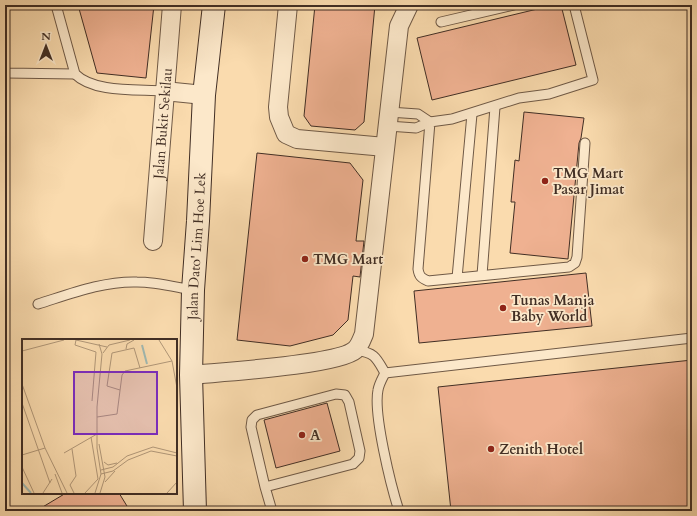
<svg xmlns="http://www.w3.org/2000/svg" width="697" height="516" viewBox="0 0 697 516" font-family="Cardo,serif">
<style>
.building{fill:#efb191;stroke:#412e24}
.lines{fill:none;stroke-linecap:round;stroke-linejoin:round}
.lane-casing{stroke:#6f5946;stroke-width:11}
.street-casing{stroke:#6f5946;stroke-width:20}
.secondary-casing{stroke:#412e24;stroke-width:24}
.lane{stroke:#fce8ca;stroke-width:9}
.street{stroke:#fce8ca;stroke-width:18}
.secondary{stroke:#fce8ca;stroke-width:22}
.poi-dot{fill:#8f2418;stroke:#fce8ca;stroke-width:1.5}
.labels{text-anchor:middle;stroke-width:3.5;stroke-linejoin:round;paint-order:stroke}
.street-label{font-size:14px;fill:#412e24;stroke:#fce8ca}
.poi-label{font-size:14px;font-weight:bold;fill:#412e24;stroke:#fce8ca;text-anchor:start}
.inset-river{fill:none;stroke:#a0b9b2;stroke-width:2}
.inset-road{fill:none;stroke:#b09677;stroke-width:1}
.view{fill:#7b2cbf;fill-opacity:0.15;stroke:#7b2cbf;stroke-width:2}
.inset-edge{fill:none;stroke:#412e24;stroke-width:2}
</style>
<rect width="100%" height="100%" fill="#fadbae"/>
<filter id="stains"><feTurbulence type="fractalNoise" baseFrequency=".005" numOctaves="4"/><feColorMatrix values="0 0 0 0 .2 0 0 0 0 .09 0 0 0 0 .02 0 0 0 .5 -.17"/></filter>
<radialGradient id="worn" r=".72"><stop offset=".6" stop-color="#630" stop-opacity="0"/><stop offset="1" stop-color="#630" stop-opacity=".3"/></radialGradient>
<g class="building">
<path d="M78,5H154L146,78L97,73Z"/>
<path d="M315,5H375L364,122L355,130L311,126L304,116Z"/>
<path d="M554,5H561L576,65L432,100L417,38Z"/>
<path d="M524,112L584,118L581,138L579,143L568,259L510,253L515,202H511L515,160L519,161Z"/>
<path d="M257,153L350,163L363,180L356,241H364L360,277L353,276L348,320L333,335L290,346L237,340Z"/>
<path d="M586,273L592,326L419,343L414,291Z"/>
<path d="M692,360V511H451L438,387Z"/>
<path d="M327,403L340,451L276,468L264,420Z"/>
<path d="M66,493H119L130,511H36Z"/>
</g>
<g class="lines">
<defs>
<g id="lane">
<path d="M56,5L75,74C94,93 137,89 164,91"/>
<path d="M574,5L593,80L549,94L519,98L452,119L430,122L418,269C419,276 421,278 428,281L569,267L575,263L577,257L585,143"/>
<path d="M441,22L514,5"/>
<path d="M5,71L6,73L75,74"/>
<path d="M388,126L416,128L430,122L418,114L389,112"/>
<path d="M482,275L495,107"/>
<path d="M457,278L472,114"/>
<path d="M38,304C70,294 103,281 137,282C156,282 175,287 193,290"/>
<path d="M356,350C375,353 376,357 385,373"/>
<path d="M385,373L692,338"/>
<path d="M385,373C382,379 379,384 378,390C373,414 391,486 399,511"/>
<path d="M265,487L251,427L252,420L257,415L336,394L345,395L349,402L360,451L359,458L353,464L265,487L272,511"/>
</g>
<g id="street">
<path d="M288,5L278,107L279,117L286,134L297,139L385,147"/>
<path d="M164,91L204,95"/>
<path id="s1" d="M153,241L172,5"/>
<path d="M191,375C221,372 338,365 355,350C359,347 362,339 364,334L399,26L409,5"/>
</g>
<g id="secondary">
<path id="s2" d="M195,511L191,375L193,290L198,221L204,95L214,5"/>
</g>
</defs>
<use href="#lane" class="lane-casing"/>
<use href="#street" class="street-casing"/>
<use href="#secondary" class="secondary-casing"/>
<use href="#lane" class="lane"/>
<use href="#street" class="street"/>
<use href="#secondary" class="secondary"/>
</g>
<g class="poi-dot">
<circle cx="545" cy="181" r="4"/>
<circle cx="305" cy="259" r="4"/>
<circle cx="503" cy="308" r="4"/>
<circle cx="302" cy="435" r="4"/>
<circle cx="491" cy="449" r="4"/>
</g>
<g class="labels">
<g class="street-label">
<text dy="5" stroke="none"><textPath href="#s1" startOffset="118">Jalan Bukit Sekilau</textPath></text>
<text dy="5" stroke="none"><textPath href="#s2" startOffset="265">Jalan Dato' Lim Hoe Lek</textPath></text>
</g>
<g class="poi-label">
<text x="553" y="178">TMG Mart<tspan x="553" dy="16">Pasar Jimat</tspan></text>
<text x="313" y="264">TMG Mart</text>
<text x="511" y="305">Tunas Manja<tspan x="511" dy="16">Baby World</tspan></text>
<text x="310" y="440">A</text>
<text x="499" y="454">Zenith Hotel</text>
</g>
</g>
<g transform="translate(22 339)">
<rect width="155" height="155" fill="#fadbae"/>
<path class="inset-river" d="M120,6L125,25M0,144L9,154"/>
<path class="inset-road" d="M54,1L53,6L74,13L70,62M54,1L85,8M137,1L150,22L155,49M104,10L105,5L112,1M0,12L42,1M81,14L87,6L108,1M0,45L23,109L45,154M98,51L85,47L90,14L112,9L118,29M0,64L28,144M75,78L95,75L100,36L103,32L150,22M77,105L83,138L78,154M50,110L54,137L48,146L52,154M42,114L75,95M0,116L23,109M82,123L86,126L95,124M0,128L12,154M79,131L91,128L105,117L131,108L155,114M33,135L40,154M79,135L91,132L106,121L129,112L155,117M83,143L93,132M21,154L30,140M63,154L76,140L69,98M73,154L79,135L75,109V68L80,15L77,5M145,154L155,143"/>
<path class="view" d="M52,33H135V95H52Z"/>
<rect width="155" height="155" class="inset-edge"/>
</g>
<rect width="697" height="516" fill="none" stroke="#fadbae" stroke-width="20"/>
<rect x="6" y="6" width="685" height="504" fill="none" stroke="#412e24" stroke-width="2"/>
<rect x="10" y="10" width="677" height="496" fill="none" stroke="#412e24"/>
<g transform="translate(46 46)" stroke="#fce8ca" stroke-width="3" paint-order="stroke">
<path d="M0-3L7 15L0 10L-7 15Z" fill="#412e24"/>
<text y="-6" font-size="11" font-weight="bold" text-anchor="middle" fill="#412e24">N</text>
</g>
<rect width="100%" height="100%" filter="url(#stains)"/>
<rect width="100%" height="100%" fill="url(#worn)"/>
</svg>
